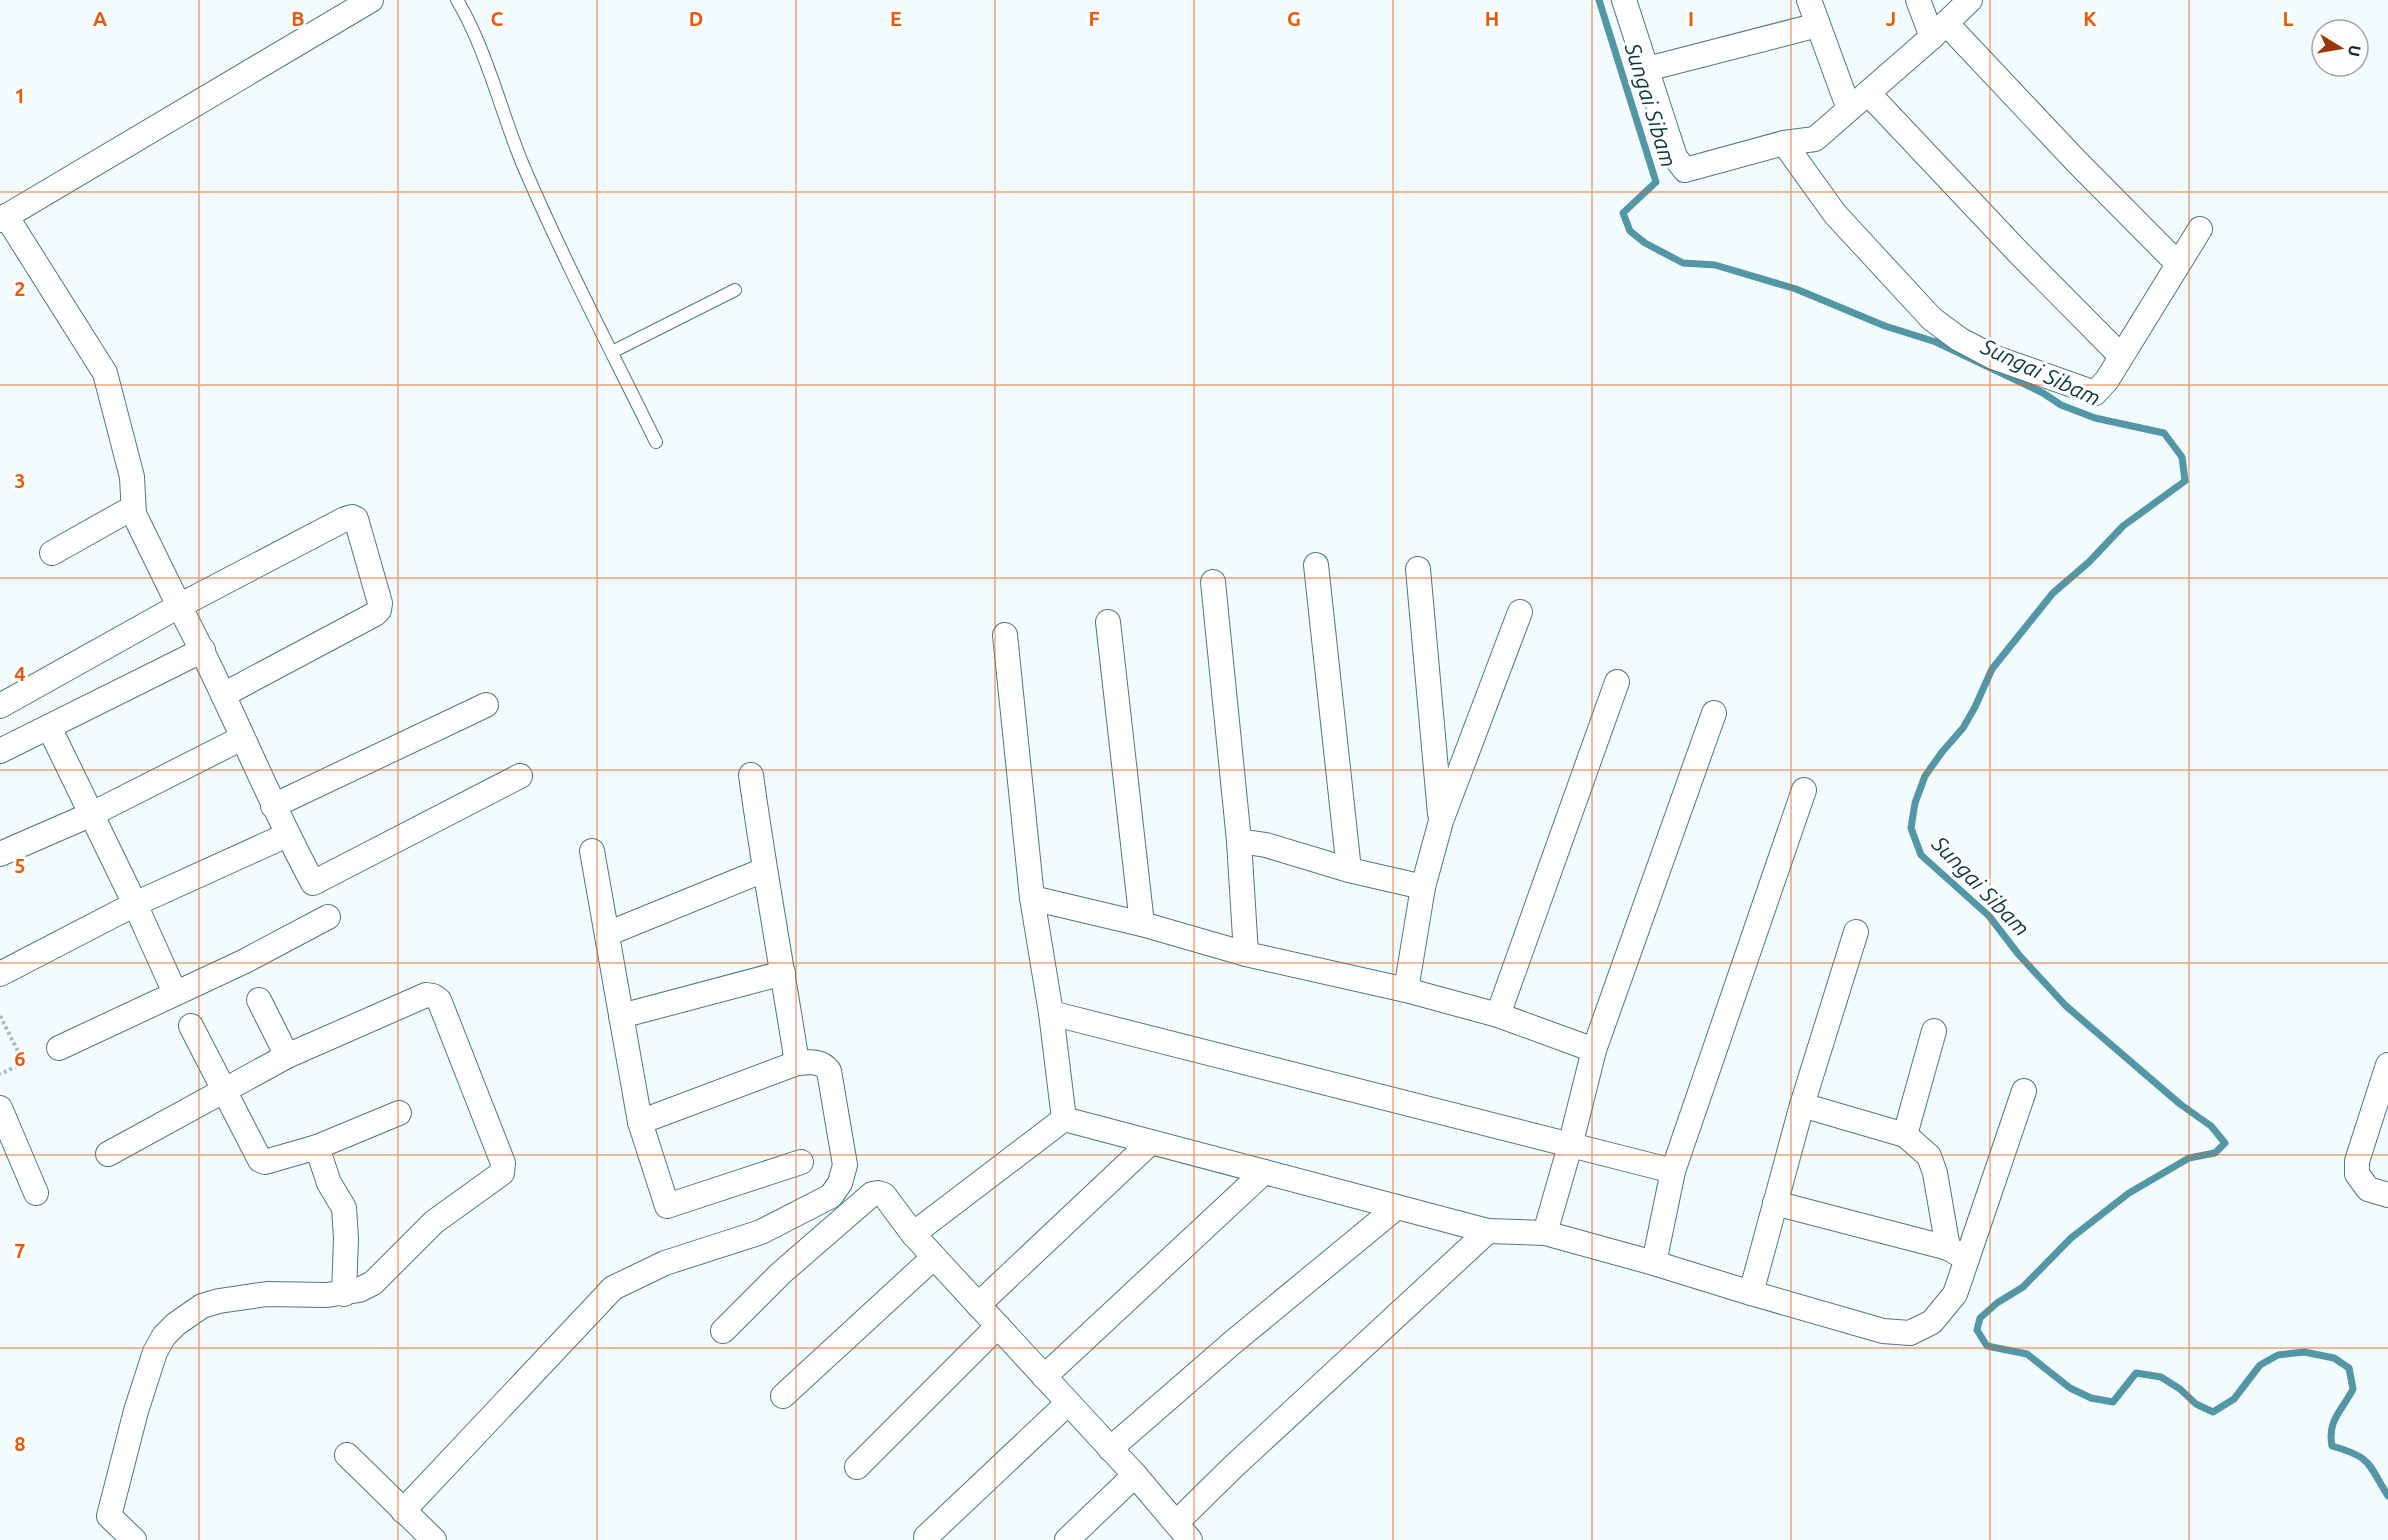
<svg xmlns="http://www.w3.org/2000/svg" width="2388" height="1540" viewBox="0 0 2388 1540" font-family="Ubuntu,sans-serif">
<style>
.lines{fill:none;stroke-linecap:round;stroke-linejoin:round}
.stream{stroke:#5397a6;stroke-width:7}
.lane-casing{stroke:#4e7881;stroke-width:14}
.street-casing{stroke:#4e7881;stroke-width:26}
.path{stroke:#acb8ba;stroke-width:4;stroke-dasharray:3 3;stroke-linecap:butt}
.lane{stroke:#fff;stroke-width:12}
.street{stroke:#fff;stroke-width:24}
.grid{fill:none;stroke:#e8590c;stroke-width:1.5;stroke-opacity:0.55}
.labels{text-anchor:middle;stroke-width:6;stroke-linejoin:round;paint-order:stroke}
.water-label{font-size:22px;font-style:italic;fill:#0b3740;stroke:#fff}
.grid-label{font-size:20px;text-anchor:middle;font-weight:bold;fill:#e8590c;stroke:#fff;stroke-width:6;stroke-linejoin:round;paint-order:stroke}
</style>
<rect width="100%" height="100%" fill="#f2fbfd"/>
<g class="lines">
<path class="stream" d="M1599,0L1656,182L1623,213L1630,231L1645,243L1683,263L1715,265L1796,289L1885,326L1936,342L2043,393L2061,405L2095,418L2164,433L2182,457L2185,481L2123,526L2089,562L2053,593L1992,669L1975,707L1963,728L1942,752L1925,776L1915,803L1911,828L1921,855L1989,916L2019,955L2066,1006L2180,1104L2211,1126L2225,1143L2215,1153L2189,1158L2129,1193L2071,1238L2023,1287L1997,1303L1980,1318L1977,1330L1987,1346L2027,1354L2070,1388L2091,1398L2113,1402L2136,1373L2161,1377L2180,1389L2196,1404L2213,1412L2234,1399L2260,1365L2278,1355L2304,1352L2334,1358L2349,1368L2353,1389C2342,1411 2327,1420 2332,1446C2372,1457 2368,1464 2388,1496"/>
<defs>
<g id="lane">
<path d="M457,0C486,48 501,112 523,165C563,259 611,350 656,442"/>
<path d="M612,352L735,290"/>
</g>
<g id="street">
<path d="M1624,0L1675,157L1685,170L1784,143L1815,139L1932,37L1970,0"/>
<path d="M1809,0L1849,109"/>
<path d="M1918,0L1932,37"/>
<path d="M1946,23L2076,161L2178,264"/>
<path d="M1647,69L1818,25"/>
<path d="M1868,93L2018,252L2121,356"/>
<path d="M1784,143L1835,214L1932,319L1959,339L1993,357L2095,393L2107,380L2200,229"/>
<path d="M6,216L105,373L132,477L134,514"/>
<path d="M0,220L371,0"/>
<path d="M52,553L125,512L134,514L179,606L345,519L352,517L356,519L380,603L379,610L375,614L223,695"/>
<path d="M1316,565L1349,870L1423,887"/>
<path d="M1418,569L1440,814"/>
<path d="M1213,582L1239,841L1266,845L1349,870"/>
<path d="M1108,622L1142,924L1246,954L1406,990L1498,1015L1594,1050"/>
<path d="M1005,635L1032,898L1051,1013L1064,1119L1488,1231L1545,1233L1654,1263"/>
<path d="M0,706L179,606C228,696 264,793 313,883L520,776"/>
<path d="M49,727L135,904L175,993"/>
<path d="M0,751L203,650"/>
<path d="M751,775C764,871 782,967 797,1063"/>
<path d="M1804,790L1673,1171L1654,1263L1751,1293L1802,1105L1856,932"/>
<path d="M273,806L486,705"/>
<path d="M1239,841L1246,954"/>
<path d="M0,854L92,814L242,738"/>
<path d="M1032,898L1142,924"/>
<path d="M607,934L764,870"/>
<path d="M0,974L135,904L287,835"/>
<path d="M1406,990L1423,887L1441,821L1520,612"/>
<path d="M259,1000L287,1056"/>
<path d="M1051,1013L1673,1171"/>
<path d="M1498,1015L1617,682"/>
<path d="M621,1016L783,973"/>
<path d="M191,1026L260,1160L265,1162L317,1147L399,1113"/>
<path d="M59,1048L243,962L328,917"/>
<path d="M2388,1065L2357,1161V1174L2368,1189L2388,1195"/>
<path d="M1802,1105L1905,1135L1934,1031"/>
<path d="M0,1108L36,1193"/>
<path d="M1064,1119L913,1234L1135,1475L1190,1540"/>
<path d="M640,1122L667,1206L801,1162"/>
<path d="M1905,1135L1929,1156L1935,1173L1948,1248L1967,1259L2024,1091"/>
<path d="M317,1147L329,1183L344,1208L346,1238L344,1294"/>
<path d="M108,1154L287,1056L426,995L433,996L439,1000L503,1163L502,1173L434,1222L373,1283L359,1290L327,1295L267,1294L219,1301L202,1306L176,1324L164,1336L155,1352L136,1411L109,1516L134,1540"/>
<path d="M1775,1203L1948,1248"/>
<path d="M1545,1233L1570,1146L1594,1050L1714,713"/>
<path d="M1751,1293L1883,1331L1910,1333L1932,1322L1955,1294L1967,1259"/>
<path d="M978,1305L1151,1142"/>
<path d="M723,1331L781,1273L872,1194L878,1193L884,1195L913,1234"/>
<path d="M1044,1377L1264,1172"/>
<path d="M783,1396L934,1257"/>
<path d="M1110,1449L1232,1343L1397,1207"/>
<path d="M347,1455L434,1540"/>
<path d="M857,1467L998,1326"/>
<path d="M403,1511L613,1288L665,1263L761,1232L831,1196L840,1183L845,1165L829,1071C821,1060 810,1062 797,1063L640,1122L592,851"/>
<path d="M1176,1523L1234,1466L1488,1231"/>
<path d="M926,1537L1068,1403"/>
<path d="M1067,1540L1135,1475"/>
</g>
</defs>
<use href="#lane" class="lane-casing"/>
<use href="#street" class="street-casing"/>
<path class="path" d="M0,1016L24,1063L0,1074"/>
<use href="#lane" class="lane"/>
<use href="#street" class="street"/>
</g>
<path class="grid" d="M199,0V1540M398,0V1540M597,0V1540M796,0V1540M995,0V1540M1194,0V1540M1393,0V1540M1592,0V1540M1791,0V1540M1990,0V1540M2189,0V1540M0,192H2388M0,385H2388M0,578H2388M0,770H2388M0,963H2388M0,1155H2388M0,1348H2388"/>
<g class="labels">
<g class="water-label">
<text transform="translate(1651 105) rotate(73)" y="8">Sungai Sibam</text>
<text transform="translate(2041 372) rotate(25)" y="8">Sungai Sibam</text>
<text transform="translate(1981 886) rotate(46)" y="8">Sungai Sibam</text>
</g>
</g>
<g class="grid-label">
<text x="100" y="26">A</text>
<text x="298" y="26">B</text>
<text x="497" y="26">C</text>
<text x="696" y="26">D</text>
<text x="896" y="26">E</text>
<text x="1094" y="26">F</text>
<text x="1294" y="26">G</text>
<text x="1492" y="26">H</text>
<text x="1691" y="26">I</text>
<text x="1891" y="26">J</text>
<text x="2090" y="26">K</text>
<text x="2288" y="26">L</text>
<text x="20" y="103">1</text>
<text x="20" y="296">2</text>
<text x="20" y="488">3</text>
<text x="20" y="681">4</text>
<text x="20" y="873">5</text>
<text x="20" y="1066">6</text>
<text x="20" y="1258">7</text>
<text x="20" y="1451">8</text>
</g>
<g transform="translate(2340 48) rotate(101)"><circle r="28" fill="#ffffff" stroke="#a2a9ab" stroke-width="1.5"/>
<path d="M0-4.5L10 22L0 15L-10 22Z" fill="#9b3609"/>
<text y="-9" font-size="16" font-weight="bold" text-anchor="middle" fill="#16282c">U</text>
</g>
</svg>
